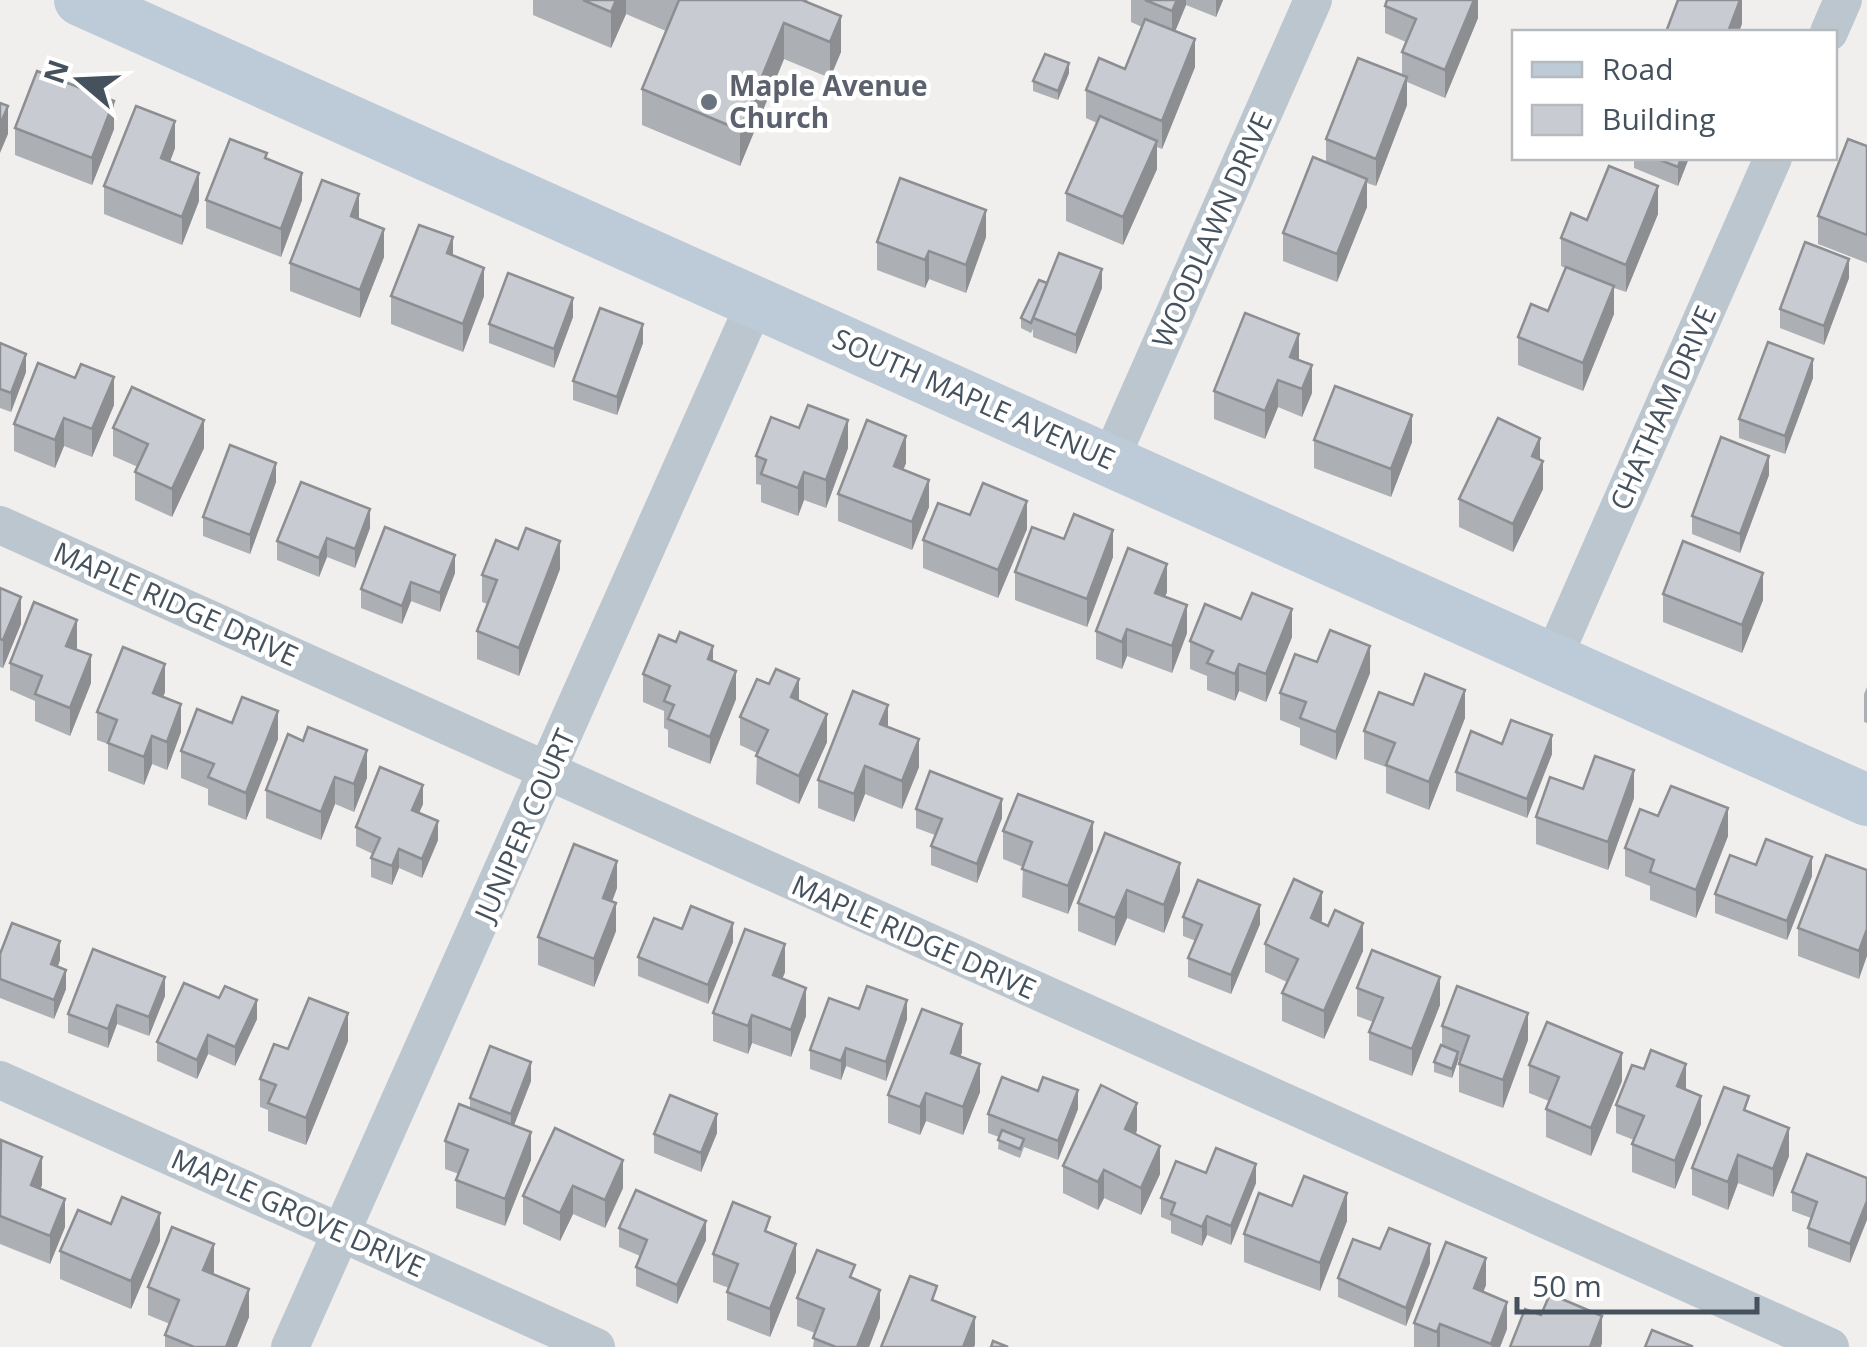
<svg xmlns="http://www.w3.org/2000/svg" width="1867" height="1347" viewBox="0 0 1867 1347" font-family="'Open Sans',sans-serif">
<style>
.lines{fill:none;stroke-linecap:round;stroke-linejoin:round}
.minor{stroke:#bbc6ce;stroke-width:38}
.secondary{stroke:#bdcad7;stroke-width:52}
.wall{fill:#acafb4}
.shaded-wall{fill:#8c8e92}
.building{fill:#c8cbd1;stroke:#8c8e92;stroke-width:2.5}
.worship-dot{fill:#6b7280;stroke:#fff;stroke-width:4}
.labels{text-anchor:middle;stroke-width:9;stroke-linejoin:round;paint-order:stroke}
.worship-label{font-size:28px;font-weight:bold;fill:#5b616d;stroke:#fff;text-anchor:start}
.street-label{font-size:28px;fill:#45525d;stroke:#fff}
</style>
<rect width="100%" height="100%" fill="#f1eeee"/>
<g class="lines">
<g class="minor">
<path d="M1829,32L1843,0"/>
<path d="M1110,460L1313,0"/>
<path d="M0,525L1830,1347"/>
<path d="M1553,658L1773,158"/>
<path d="M0,1080L596,1347"/>
<path d="M290,1347L756,301"/>
</g>
<path class="secondary" d="M80,0L1867,800"/>
</g>
<g class="wall">
<path d="M533,0H807L841,52L830,78L784,59L740,166L642,125V89L666,31L626,14L611,48L533,15Z"/>
<path d="M1131,0H1223L1216,17L1186,5L1175,31L1195,67L1162,149L1157,147V169L1123,245L1066,221V193L1097,123L1086,118V90L1125,69L1142,27L1131,22Z"/>
<path d="M1478,0V18L1445,98L1407,82V105L1376,186L1367,183V207L1337,282L1283,261V233L1326,163V139L1402,76V52L1406,42L1385,33V6Z"/>
<path d="M1069,73L1058,100L1033,91V81Z"/>
<path d="M15,128L114,129L92,185L15,155Z"/>
<path d="M1867,146V263L1818,244V216Z"/>
<path d="M175,148L170,161L199,201L182,245L104,214V186Z"/>
<path d="M1634,158H1689L1678,186L1634,168Z"/>
<path d="M267,159L302,200L281,257L206,228V200Z"/>
<path d="M1658,214L1626,292L1614,288V314L1583,391L1518,365V337L1548,311L1565,268L1561,266V238L1587,220Z"/>
<path d="M359,219L384,257L360,318L290,291V263Z"/>
<path d="M986,237L966,293L929,279L925,288L877,270V242Z"/>
<path d="M1849,278L1824,345L1780,328V309Z"/>
<path d="M1047,283L1102,288L1076,354L1033,337V329L1031,333L1021,328V318Z"/>
<path d="M391,296H484L463,352L391,324Z"/>
<path d="M573,317L554,368L489,343V324Z"/>
<path d="M0,343L26,372L11,412L0,408Z"/>
<path d="M643,343L617,415L573,400V381Z"/>
<path d="M1299,360L1312,393L1302,417L1278,407L1265,439L1214,419V391Z"/>
<path d="M1813,378L1785,454L1739,438V419Z"/>
<path d="M114,405L92,457L64,446L55,468L14,451V424Z"/>
<path d="M113,428L204,448L172,517L135,500V472L138,467L113,456Z"/>
<path d="M1314,440L1412,442L1391,497L1314,468Z"/>
<path d="M848,448L826,508L804,500L798,516L761,502V485L756,484V456Z"/>
<path d="M1540,460L1543,489L1513,552L1459,527V499Z"/>
<path d="M906,463L903,470L929,507L912,550L838,521V494Z"/>
<path d="M1769,475L1740,553L1692,534V516Z"/>
<path d="M276,482L250,554L203,536V517Z"/>
<path d="M970,515L1027,529L998,598L923,568V540Z"/>
<path d="M370,528L355,568L327,557L319,577L277,560V541Z"/>
<path d="M1064,539L1113,557L1087,627L1015,600V572Z"/>
<path d="M560,569L519,676L477,659V631L487,604L482,602V575Z"/>
<path d="M455,573L440,612L411,601L402,624L361,608V589Z"/>
<path d="M0,588L21,624L3,668L0,667Z"/>
<path d="M1167,592L1165,597L1187,633L1172,673L1127,656L1122,669L1096,659V631Z"/>
<path d="M1663,594L1763,600L1742,653L1663,622Z"/>
<path d="M1241,619L1292,637L1266,702L1239,691L1235,701L1207,690V676L1190,669V641Z"/>
<path d="M77,648L76,650L91,683L70,736L35,721V701L10,690V663Z"/>
<path d="M713,662L736,699L710,764L668,747V730L664,728V711L643,702V674Z"/>
<path d="M1317,662L1370,673L1336,760L1300,745V728L1280,720V693Z"/>
<path d="M1867,687V723L1864,722V694Z"/>
<path d="M165,692L163,697L181,732L167,770L152,764L144,785L108,771V744L97,740V712Z"/>
<path d="M799,701L827,742L799,804L756,784L757,753L740,745V717Z"/>
<path d="M1413,705L1465,718L1429,810L1386,793V767L1364,759V731Z"/>
<path d="M888,727L919,767L902,809L865,794L854,822L818,808V780Z"/>
<path d="M278,739L246,820L208,805V789L181,778V751Z"/>
<path d="M303,741L367,778L354,812L335,804L321,840L266,818V790Z"/>
<path d="M1502,744L1552,754L1527,818L1456,791V772Z"/>
<path d="M1634,798L1608,870L1536,844V817Z"/>
<path d="M423,804L419,813L438,840L422,878L399,868L392,885L371,877V858L373,854L356,846V827Z"/>
<path d="M916,809L1002,818L977,883L931,865V846L935,835L916,828Z"/>
<path d="M1658,816L1728,836L1696,918L1650,900V886L1625,876V848Z"/>
<path d="M1003,831L1093,850L1068,914L1022,897L1023,867L1003,859Z"/>
<path d="M1105,833L1180,891L1164,933L1127,918L1115,946L1078,931V903Z"/>
<path d="M1756,865L1812,876L1787,940L1715,913V894Z"/>
<path d="M1867,870L1859,979L1798,956V928Z"/>
<path d="M617,888L612,901L616,931L594,987L538,965V937Z"/>
<path d="M1183,917L1260,924L1231,994L1188,977V958L1196,941L1183,936Z"/>
<path d="M1322,920L1321,923L1363,951L1324,1039L1282,1021V993L1287,982L1265,972V944Z"/>
<path d="M682,929L733,942L708,1004L638,976V957Z"/>
<path d="M0,954L60,960L58,967L66,989L54,1019L0,998Z"/>
<path d="M785,972L782,979L806,1016L791,1057L752,1043L748,1054L713,1041V1013Z"/>
<path d="M1357,988L1440,1005L1412,1076L1369,1060V1032L1373,1022L1357,1016Z"/>
<path d="M165,996L149,1036L117,1024L108,1048L68,1033V1014Z"/>
<path d="M859,1009L907,1019L886,1081L846,1066L841,1080L810,1069V1050Z"/>
<path d="M257,1019L235,1066L208,1054L197,1079L157,1061V1042Z"/>
<path d="M1442,1026L1528,1040L1503,1108L1459,1092V1064L1460,1060H1458L1452,1078L1434,1072V1062L1442,1046Z"/>
<path d="M348,1041L306,1145L268,1131V1110L260,1107V1079L288,1049Z"/>
<path d="M962,1052L960,1057L980,1092L963,1135L926,1121L920,1135L888,1123V1095Z"/>
<path d="M1529,1065L1622,1081L1591,1156L1546,1137V1109L1549,1101L1529,1093Z"/>
<path d="M531,1081L514,1125L531,1160L505,1226L456,1208V1180L459,1174L445,1169V1141L470,1108V1098Z"/>
<path d="M1686,1090L1701,1124L1675,1189L1632,1172V1144L1634,1140L1616,1133V1105Z"/>
<path d="M1078,1109L1058,1160L1024,1147L1020,1158L998,1149L999,1137L988,1133V1114Z"/>
<path d="M1749,1112L1789,1156L1773,1197L1738,1183L1728,1210L1692,1195V1168Z"/>
<path d="M555,1128L623,1188L605,1228L573,1214L560,1241L523,1224V1196Z"/>
<path d="M1137,1130L1136,1134L1160,1174L1141,1215L1104,1198L1098,1210L1063,1193V1166Z"/>
<path d="M717,1133L701,1172L654,1153V1134Z"/>
<path d="M0,1142L42,1185L40,1189L65,1227L50,1264L0,1244Z"/>
<path d="M1206,1173L1256,1183L1231,1245L1207,1235L1202,1246L1171,1233V1221L1161,1217V1198Z"/>
<path d="M1867,1178L1850,1263L1808,1247V1228L1811,1218L1792,1211V1192Z"/>
<path d="M1292,1206L1347,1221L1320,1291L1244,1262V1234Z"/>
<path d="M111,1224L160,1241L131,1309L60,1279V1251Z"/>
<path d="M619,1228L706,1240L677,1304L636,1286V1267L640,1256L619,1247Z"/>
<path d="M770,1233L796,1272L770,1337L727,1320V1292L729,1288L713,1282V1254Z"/>
<path d="M1380,1249L1430,1263L1406,1326L1338,1297V1278Z"/>
<path d="M214,1272L213,1274L249,1317L237,1347H165V1335L170,1324L148,1315V1287Z"/>
<path d="M855,1279L880,1318L869,1347H813L815,1333L797,1326V1298Z"/>
<path d="M1486,1285L1483,1292L1507,1329L1500,1347H1414V1323Z"/>
</g>
<g class="shaded-wall">
<path d="M616,0H626V14L611,48V12Z"/>
<path d="M1177,0H1186V5L1172,39V11Z"/>
<path d="M1216,0H1223L1216,17Z"/>
<path d="M1474,0H1478V18L1445,98V70Z"/>
<path d="M1740,0H1742V24L1739,32H1728Z"/>
<path d="M841,16V52L830,78V42Z"/>
<path d="M784,23V59L740,166V130Z"/>
<path d="M1195,39V67L1162,149V121Z"/>
<path d="M1069,63V73L1058,100V91Z"/>
<path d="M1407,77V105L1376,186V159Z"/>
<path d="M114,101V129L92,185V158Z"/>
<path d="M8,106V134L0,153V125Z"/>
<path d="M175,121V148L161,186V158Z"/>
<path d="M1157,141V169L1123,245V217Z"/>
<path d="M1681,158H1689L1678,186V167Z"/>
<path d="M199,173V201L182,245V217Z"/>
<path d="M302,173V200L281,257V229Z"/>
<path d="M1367,179V207L1337,282V254Z"/>
<path d="M1658,186V214L1626,292V265Z"/>
<path d="M359,194V222L351,216Z"/>
<path d="M986,210V237L966,293V265Z"/>
<path d="M384,229V257L360,318V290Z"/>
<path d="M453,237V265L447,253Z"/>
<path d="M929,251V279L925,288V260Z"/>
<path d="M1849,259V278L1824,345V326Z"/>
<path d="M484,268V296L463,352V324Z"/>
<path d="M1102,269V288L1076,354V335Z"/>
<path d="M1614,286V314L1583,391V363Z"/>
<path d="M573,298V317L554,368V349Z"/>
<path d="M643,324V343L617,415V397Z"/>
<path d="M1299,334V362L1290,357Z"/>
<path d="M26,354V372L11,412V393Z"/>
<path d="M1813,359V378L1785,454V436Z"/>
<path d="M1312,365V393L1302,417V389Z"/>
<path d="M114,377V405L92,457V429Z"/>
<path d="M1278,380V407L1265,439V411Z"/>
<path d="M1412,415V442L1391,497V469Z"/>
<path d="M64,418V446L55,468V440Z"/>
<path d="M204,420V448L172,517V489Z"/>
<path d="M848,420V448L826,508V480Z"/>
<path d="M906,436V463L894,494V466Z"/>
<path d="M1540,438V466L1532,456Z"/>
<path d="M1769,456V475L1740,553V534Z"/>
<path d="M1543,461V489L1513,552V524Z"/>
<path d="M276,463V482L250,554V535Z"/>
<path d="M804,472V500L798,516V488Z"/>
<path d="M929,480V507L912,550V522Z"/>
<path d="M1027,501V529L998,598V570Z"/>
<path d="M370,509V528L355,568V549Z"/>
<path d="M1113,530V557L1087,627V599Z"/>
<path d="M327,538V557L319,577V558Z"/>
<path d="M560,541V569L519,676V648Z"/>
<path d="M455,555V573L440,612V593Z"/>
<path d="M1167,564V592L1155,620V593Z"/>
<path d="M1763,573V600L1742,653V625Z"/>
<path d="M411,582V601L402,624V606Z"/>
<path d="M21,597V624L3,668V640Z"/>
<path d="M1187,605V633L1172,673V646Z"/>
<path d="M1292,609V637L1266,702V674Z"/>
<path d="M77,620V648L66,673V646Z"/>
<path d="M1127,629V656L1122,669V642Z"/>
<path d="M713,646V674L708,659Z"/>
<path d="M1370,646V673L1336,760V732Z"/>
<path d="M91,655V683L70,736V708Z"/>
<path d="M165,664V692L153,721V693Z"/>
<path d="M1239,664V691L1235,701V674Z"/>
<path d="M736,671V699L710,764V737Z"/>
<path d="M799,679V707L791,697Z"/>
<path d="M1465,690V718L1429,810V782Z"/>
<path d="M181,704V732L167,770V742Z"/>
<path d="M888,705V733L880,724Z"/>
<path d="M278,711V739L246,820V793Z"/>
<path d="M827,714V742L799,804V776Z"/>
<path d="M1552,735V754L1527,818V799Z"/>
<path d="M152,736V764L144,785V757Z"/>
<path d="M919,739V767L902,809V781Z"/>
<path d="M367,750V778L354,812V784Z"/>
<path d="M865,766V794L854,822V794Z"/>
<path d="M1634,770V798L1608,870V842Z"/>
<path d="M335,777V804L321,840V812Z"/>
<path d="M423,785V804L412,829V810Z"/>
<path d="M1002,799V818L977,883V864Z"/>
<path d="M1728,808V836L1696,918V890Z"/>
<path d="M438,821V840L422,878V859Z"/>
<path d="M1093,822V850L1068,914V886Z"/>
<path d="M399,849V868L392,885V866Z"/>
<path d="M1812,857V876L1787,940V921Z"/>
<path d="M617,861V888L603,926V898Z"/>
<path d="M1180,863V891L1164,933V905Z"/>
<path d="M1127,890V918L1115,946V918Z"/>
<path d="M1322,892V920L1311,946V918Z"/>
<path d="M616,903V931L594,987V959Z"/>
<path d="M1260,905V924L1231,994V975Z"/>
<path d="M733,923V942L708,1004V985Z"/>
<path d="M1363,923V951L1324,1039V1011Z"/>
<path d="M1867,929V956L1859,979V951Z"/>
<path d="M60,941V960L51,983V964Z"/>
<path d="M785,944V972L773,1003V975Z"/>
<path d="M66,970V989L54,1019V1000Z"/>
<path d="M165,977V996L149,1036V1017Z"/>
<path d="M1440,977V1005L1412,1076V1049Z"/>
<path d="M806,988V1016L791,1057V1030Z"/>
<path d="M257,1000V1019L235,1066V1047Z"/>
<path d="M907,1000V1019L886,1081V1062Z"/>
<path d="M117,1005V1024L108,1048V1029Z"/>
<path d="M348,1013V1041L306,1145V1118Z"/>
<path d="M1528,1013V1040L1503,1108V1080Z"/>
<path d="M752,1015V1043L748,1054V1026Z"/>
<path d="M962,1024V1052L951,1081V1053Z"/>
<path d="M208,1035V1054L197,1079V1060Z"/>
<path d="M846,1048V1066L841,1080V1061Z"/>
<path d="M1458,1052V1061L1452,1078V1069Z"/>
<path d="M1622,1053V1081L1591,1156V1128Z"/>
<path d="M531,1062V1081L511,1133V1114Z"/>
<path d="M980,1064V1092L963,1135V1107Z"/>
<path d="M1686,1064V1092L1677,1086Z"/>
<path d="M1078,1090V1109L1058,1160V1141Z"/>
<path d="M926,1093V1121L920,1135V1107Z"/>
<path d="M1701,1096V1124L1675,1189V1161Z"/>
<path d="M1137,1103V1130L1125,1157V1129Z"/>
<path d="M717,1114V1133L701,1172V1153Z"/>
<path d="M1789,1128V1156L1773,1197V1169Z"/>
<path d="M531,1132V1160L505,1226V1199Z"/>
<path d="M1160,1146V1174L1141,1215V1188Z"/>
<path d="M1738,1155V1183L1728,1210V1182Z"/>
<path d="M42,1157V1185L31,1213V1185Z"/>
<path d="M623,1160V1188L605,1228V1200Z"/>
<path d="M1256,1164V1183L1231,1245V1226Z"/>
<path d="M1104,1170V1198L1098,1210V1182Z"/>
<path d="M573,1186V1214L560,1241V1213Z"/>
<path d="M1347,1193V1221L1320,1291V1263Z"/>
<path d="M65,1199V1227L50,1264V1236Z"/>
<path d="M1867,1201V1220L1850,1263V1244Z"/>
<path d="M160,1213V1241L131,1309V1281Z"/>
<path d="M1207,1216V1235L1202,1246V1227Z"/>
<path d="M706,1221V1240L677,1304V1285Z"/>
<path d="M214,1244V1272L203,1298V1270Z"/>
<path d="M796,1244V1272L770,1337V1309Z"/>
<path d="M1430,1244V1263L1406,1326V1308Z"/>
<path d="M1486,1258V1285L1474,1316V1288Z"/>
<path d="M249,1289V1317L237,1347H226Z"/>
<path d="M880,1290V1318L869,1347H857Z"/>
<path d="M1507,1302V1329L1500,1347H1491Z"/>
<path d="M1602,1316V1343L1601,1347H1590Z"/>
<path d="M975,1317V1345L974,1347H963Z"/>
<path d="M1440,1324V1347H1437V1332Z"/>
</g>
<g class="building">
<path d="M583,0H616L611,12Z"/>
<path d="M679,0H802L841,16L830,42L784,23L740,130L642,89Z"/>
<path d="M1145,0H1177L1172,11Z"/>
<path d="M1387,0H1474L1445,70L1402,52L1416,19L1385,6Z"/>
<path d="M1678,0H1740L1728,32H1666Z"/>
<path d="M1145,19L1195,39L1162,121L1086,90L1099,58L1125,69Z"/>
<path d="M1045,54L1069,63L1058,91L1033,81Z"/>
<path d="M1358,58L1407,77L1376,159L1326,139Z"/>
<path d="M37,71L114,101L92,158L15,128Z"/>
<path d="M0,103L8,106L0,125Z"/>
<path d="M136,106L175,121L161,158L199,173L182,217L104,186Z"/>
<path d="M1100,116L1157,141L1123,217L1066,193Z"/>
<path d="M230,139L267,153L265,158L302,173L281,229L206,200Z"/>
<path d="M1848,139L1867,146V235L1818,216Z"/>
<path d="M1313,157L1367,179L1337,254L1283,233Z"/>
<path d="M1655,158H1681L1678,167Z"/>
<path d="M1609,166L1658,186L1626,265L1561,238L1571,213L1587,220Z"/>
<path d="M900,178L986,210L966,265L929,251L925,260L877,242Z"/>
<path d="M322,180L359,194L351,216L384,229L360,290L290,263Z"/>
<path d="M419,225L453,237L447,253L484,268L463,324L391,296Z"/>
<path d="M1805,242L1849,259L1824,326L1780,309Z"/>
<path d="M1059,253L1102,269L1076,335L1033,318Z"/>
<path d="M1566,267L1614,286L1583,363L1518,337L1531,304L1548,311Z"/>
<path d="M508,273L573,298L554,349L489,324Z"/>
<path d="M1039,280L1047,283L1031,323L1021,318Z"/>
<path d="M600,308L643,324L617,397L573,381Z"/>
<path d="M1245,313L1299,334L1290,357L1312,365L1302,389L1278,380L1265,411L1214,391Z"/>
<path d="M1768,342L1813,359L1785,436L1739,419Z"/>
<path d="M0,343L26,354L11,393L0,389Z"/>
<path d="M38,363L75,378L81,364L114,377L92,429L64,418L55,440L14,424Z"/>
<path d="M1335,386L1412,415L1391,469L1314,440Z"/>
<path d="M132,387L204,420L172,489L135,472L148,444L113,428Z"/>
<path d="M808,405L848,420L826,480L804,472L798,488L761,474L766,460L756,456L771,417L799,428Z"/>
<path d="M1498,418L1540,438L1532,456L1543,461L1513,524L1459,499Z"/>
<path d="M867,420L906,436L894,466L929,480L912,522L838,494Z"/>
<path d="M1721,437L1769,456L1740,534L1692,516Z"/>
<path d="M230,445L276,463L250,535L203,517Z"/>
<path d="M301,482L370,509L355,549L327,538L319,558L277,541Z"/>
<path d="M983,483L1027,501L998,570L923,540L938,503L970,515Z"/>
<path d="M1074,514L1113,530L1087,599L1015,572L1032,527L1064,539Z"/>
<path d="M385,527L455,555L440,593L411,582L402,606L361,589Z"/>
<path d="M526,528L560,541L519,648L477,631L497,580L482,575L496,540L518,549Z"/>
<path d="M1683,541L1763,573L1742,625L1663,594Z"/>
<path d="M1128,548L1167,564L1155,593L1187,605L1172,646L1127,629L1122,642L1096,631Z"/>
<path d="M0,588L21,597L3,640L0,639Z"/>
<path d="M1252,593L1292,609L1266,674L1239,664L1235,674L1207,663L1213,651L1190,641L1205,604L1241,619Z"/>
<path d="M34,602L77,620L66,646L91,655L70,708L35,694L42,676L10,663Z"/>
<path d="M1330,630L1370,646L1336,732L1300,718L1306,702L1280,693L1295,654L1317,662Z"/>
<path d="M680,632L713,646L708,659L736,671L710,737L668,719L674,705L664,701L670,686L643,674L659,635L676,642Z"/>
<path d="M123,647L165,664L153,693L181,704L167,742L152,736L144,757L108,743L117,720L97,712Z"/>
<path d="M776,669L799,679L791,697L827,714L799,776L756,756L768,730L740,717L757,679L769,684Z"/>
<path d="M1425,674L1465,690L1429,782L1386,765L1395,743L1364,731L1379,692L1413,705Z"/>
<path d="M853,691L888,705L880,724L919,739L902,781L865,766L854,794L818,780Z"/>
<path d="M242,697L278,711L246,793L208,777L214,764L181,751L197,709L232,723Z"/>
<path d="M1511,720L1552,735L1527,799L1456,772L1471,731L1502,744Z"/>
<path d="M308,727L367,750L354,784L335,777L321,812L266,790L288,734L303,741Z"/>
<path d="M1595,756L1634,770L1608,842L1536,817L1550,777L1583,789Z"/>
<path d="M380,767L423,785L412,810L438,821L422,859L399,849L392,866L371,858L380,838L356,827Z"/>
<path d="M930,771L1002,799L977,864L931,846L942,819L916,809Z"/>
<path d="M1671,786L1728,808L1696,890L1650,872L1654,860L1625,848L1640,809L1658,816Z"/>
<path d="M1018,794L1093,822L1068,886L1022,869L1032,842L1003,831Z"/>
<path d="M1105,833L1180,863L1164,905L1127,890L1115,918L1078,903Z"/>
<path d="M1766,839L1812,857L1787,921L1715,894L1730,855L1756,865Z"/>
<path d="M574,844L617,861L603,898L616,903L594,959L538,937Z"/>
<path d="M1826,855L1867,870V929L1859,951L1798,928Z"/>
<path d="M1294,879L1322,892L1311,918L1328,926L1335,910L1363,923L1324,1011L1282,993L1298,959L1265,944Z"/>
<path d="M1198,880L1260,905L1231,975L1188,958L1202,925L1183,917Z"/>
<path d="M691,906L733,923L708,985L638,957L654,918L682,929Z"/>
<path d="M12,923L60,941L51,964L66,970L54,1000L0,979V954Z"/>
<path d="M745,929L785,944L773,975L806,988L791,1030L752,1015L748,1026L713,1013Z"/>
<path d="M93,949L165,977L149,1017L117,1005L108,1029L68,1014Z"/>
<path d="M1372,950L1440,977L1412,1049L1369,1032L1383,998L1357,988Z"/>
<path d="M184,983L219,998L225,986L257,1000L235,1047L208,1035L197,1060L157,1042Z"/>
<path d="M867,986L907,1000L886,1062L846,1048L841,1061L810,1050L829,998L859,1009Z"/>
<path d="M1457,986L1528,1013L1503,1080L1459,1064L1469,1036L1442,1026Z"/>
<path d="M309,998L348,1013L306,1118L268,1103L276,1085L260,1079L274,1044L288,1049Z"/>
<path d="M922,1009L962,1024L951,1053L980,1064L963,1107L926,1093L920,1107L888,1095Z"/>
<path d="M1547,1022L1622,1053L1591,1128L1546,1109L1559,1077L1529,1065Z"/>
<path d="M1441,1045L1458,1052L1452,1069L1434,1062Z"/>
<path d="M490,1046L531,1062L511,1114L470,1098Z"/>
<path d="M1651,1050L1686,1064L1677,1086L1701,1096L1675,1161L1632,1144L1644,1116L1616,1105L1632,1065L1644,1069Z"/>
<path d="M1002,1077L1038,1091L1043,1077L1078,1090L1058,1141L988,1114Z"/>
<path d="M1101,1085L1137,1103L1125,1129L1160,1146L1141,1188L1104,1170L1098,1182L1063,1166Z"/>
<path d="M1724,1087L1749,1096L1744,1110L1789,1128L1773,1169L1738,1155L1728,1182L1692,1168Z"/>
<path d="M670,1095L717,1114L701,1153L654,1134Z"/>
<path d="M459,1104L531,1132L505,1199L456,1180L468,1150L445,1141Z"/>
<path d="M555,1128L623,1160L605,1200L573,1186L560,1213L523,1196Z"/>
<path d="M1002,1130L1024,1139L1020,1149L998,1140Z"/>
<path d="M1,1140L42,1157L31,1185L65,1199L50,1236L0,1216Z"/>
<path d="M1216,1148L1256,1164L1231,1226L1207,1216L1202,1227L1171,1214L1175,1203L1161,1198L1176,1161L1206,1173Z"/>
<path d="M1807,1154L1867,1178V1201L1850,1244L1808,1228L1817,1202L1792,1192Z"/>
<path d="M1304,1176L1347,1193L1320,1263L1244,1234L1259,1193L1292,1206Z"/>
<path d="M636,1190L706,1221L677,1285L636,1267L647,1240L619,1228Z"/>
<path d="M122,1197L160,1213L131,1281L60,1251L78,1210L111,1224Z"/>
<path d="M733,1202L770,1217L765,1231L796,1244L770,1309L727,1292L738,1264L713,1254Z"/>
<path d="M172,1227L214,1244L203,1270L249,1289L226,1347H194L165,1335L179,1300L148,1287Z"/>
<path d="M1389,1228L1430,1244L1406,1308L1338,1278L1353,1239L1380,1249Z"/>
<path d="M1446,1242L1486,1258L1474,1288L1507,1302L1491,1344L1440,1324L1437,1332L1414,1323Z"/>
<path d="M817,1250L855,1265L850,1277L880,1290L857,1347H836L813,1338L824,1309L797,1298Z"/>
<path d="M910,1276L937,1286L932,1300L975,1317L963,1347H881Z"/>
<path d="M1550,1294L1602,1316L1590,1347H1510L1525,1309L1541,1315Z"/>
<path d="M1652,1330L1692,1346V1347H1645Z"/>
<path d="M993,1341L1008,1347H991Z"/>
</g>
<circle class="worship-dot" cx="709" cy="102" r="10"/>
<g class="labels">
<g class="worship-label">
<text x="729" y="96">Maple Avenue<tspan x="729" dy="32">Church</tspan></text>
</g>
<g class="street-label">
<text transform="translate(1212 230) rotate(-66)" y="10">WOODLAWN DRIVE</text>
<text transform="translate(974 399) rotate(24)" y="10">SOUTH MAPLE AVENUE</text>
<text transform="translate(1663 408) rotate(-66)" y="10">CHATHAM DRIVE</text>
<text transform="translate(176 604) rotate(24)" y="10">MAPLE RIDGE DRIVE</text>
<text transform="translate(525 825) rotate(-66)" y="10">JUNIPER COURT</text>
<text transform="translate(914 937) rotate(24)" y="10">MAPLE RIDGE DRIVE</text>
<text transform="translate(298 1213) rotate(24)" y="10">MAPLE GROVE DRIVE</text>
</g>
</g>
<rect x="1512" y="30" width="325" height="130" fill="#ffffff" stroke="#b5babe" stroke-width="2.5"/>
<rect x="1532" y="62" width="50" height="15" fill="#bdcad7" stroke="#b5babe" stroke-width="2.5"/>
<text x="1602" y="80" font-size="30" fill="#45525d">Road</text>
<rect x="1532" y="105" width="50" height="30" fill="#c8cbd1" stroke="#b5babe" stroke-width="2.5"/>
<text x="1602" y="130" font-size="30" fill="#45525d">Building</text>
<g transform="translate(80 80) rotate(289)" stroke="#ffffff" stroke-width="8" paint-order="stroke">
<path d="M0-8L18 38L0 25L-18 38Z" fill="#45525d"/>
<text y="-15" font-size="28" font-weight="bold" text-anchor="middle" fill="#45525d">N</text>
</g>
<path d="M1517 1297v15h240v-15" fill="none" stroke="#45525d" stroke-width="5"/>
<text x="1532" y="1297" font-size="30" fill="#45525d" stroke="#ffffff" stroke-width="8" paint-order="stroke">50 m</text>
</svg>
